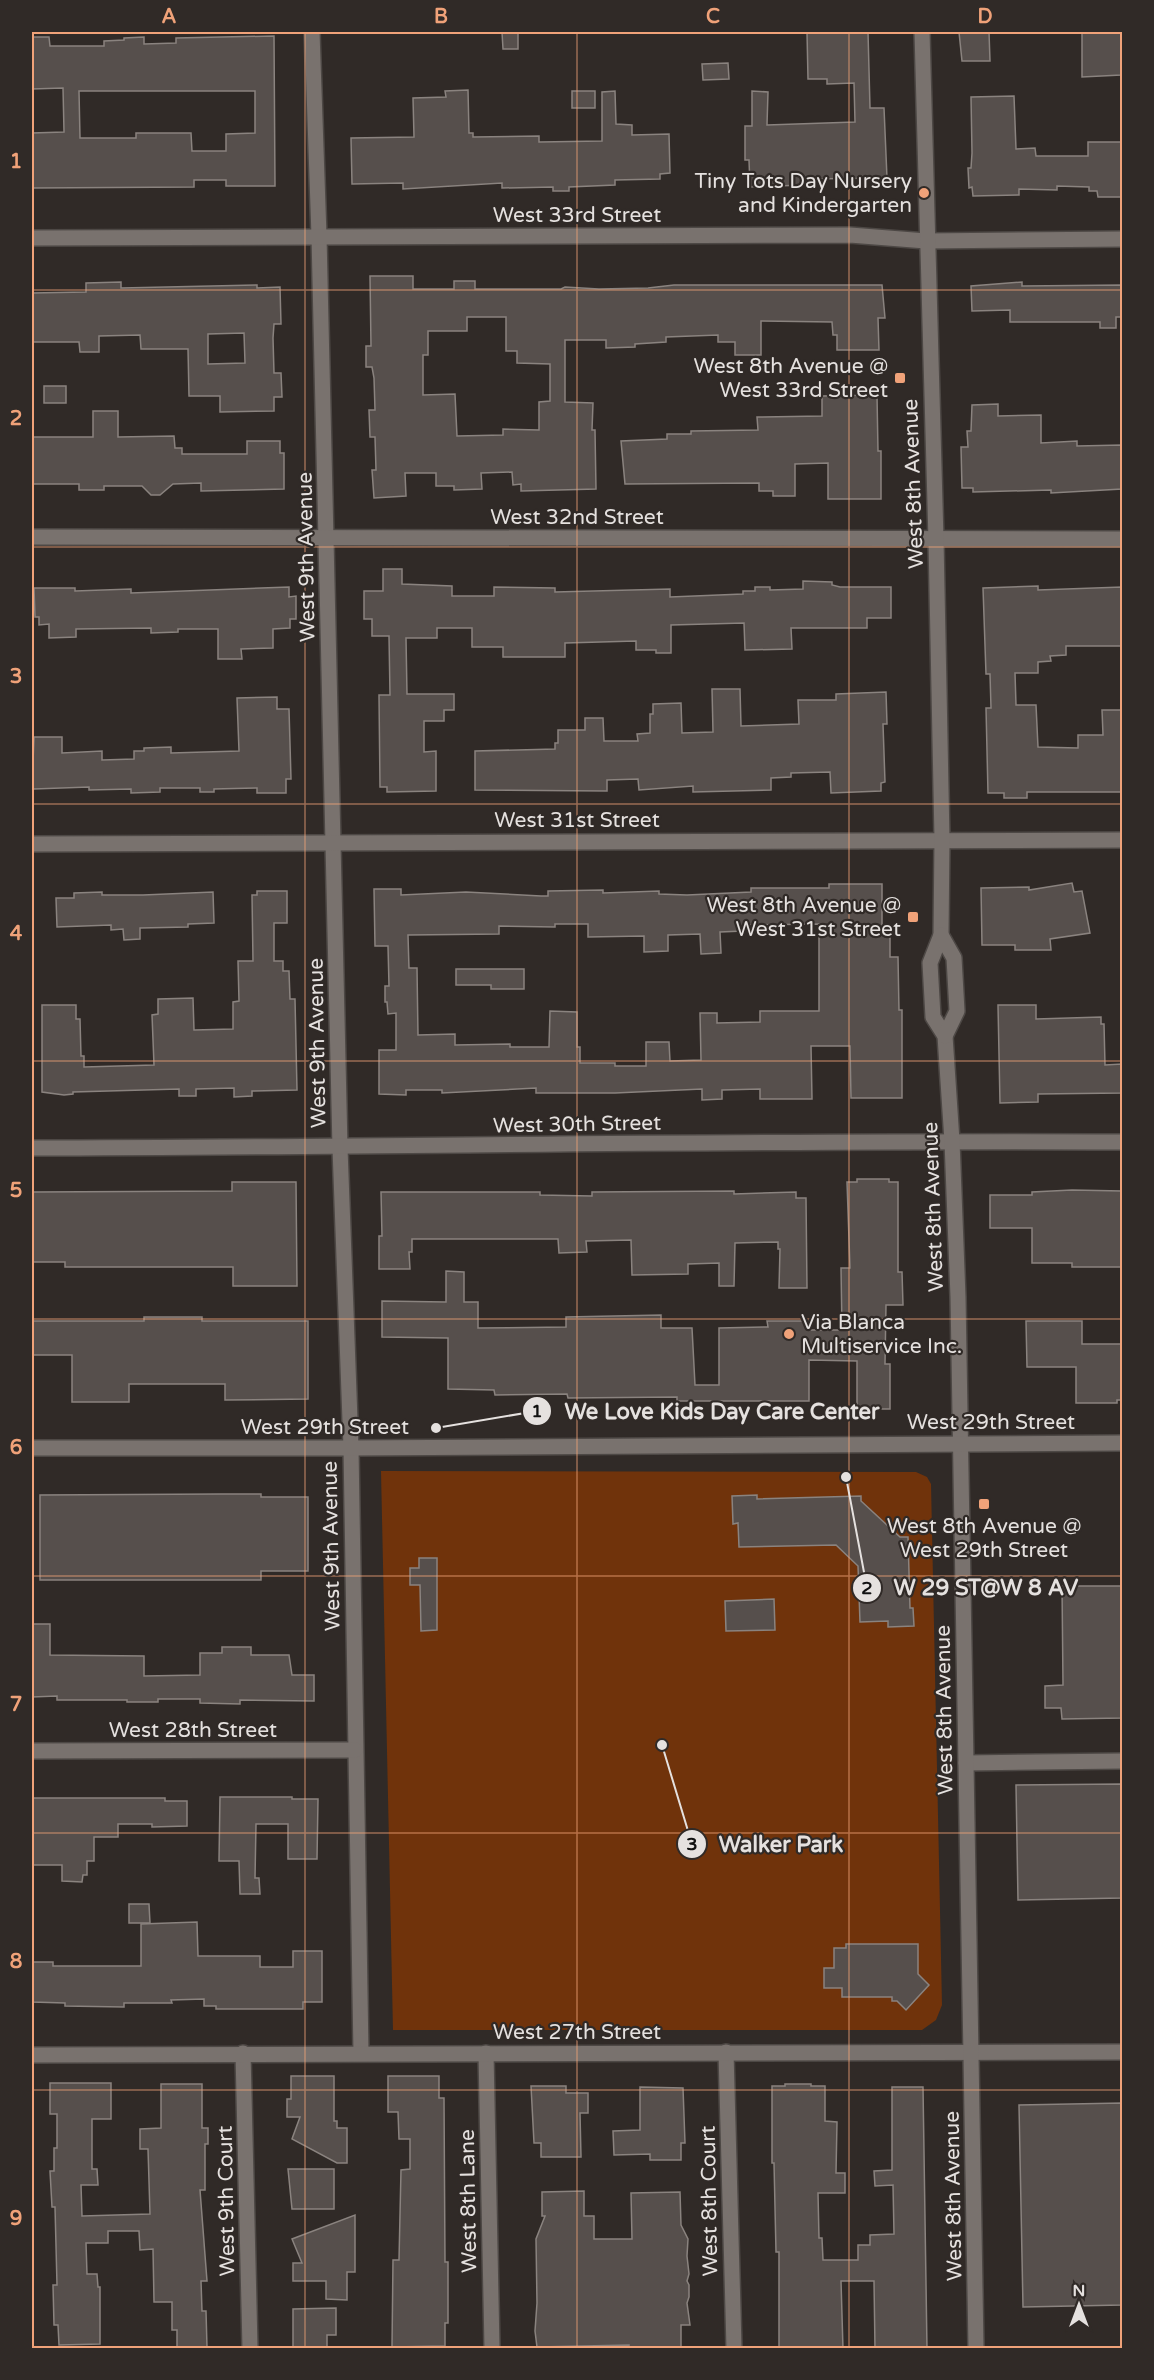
<svg xmlns="http://www.w3.org/2000/svg" width="1154" height="2380" viewBox="0 0 1154 2380" font-family="'Varela Round',sans-serif">
<style>
.green{fill:#70330b}
.building{fill:#564f4c;stroke:#8a837f;stroke-width:1.5;fill-rule:evenodd}
.lines{fill:none;stroke-linecap:round;stroke-linejoin:round}
.street-casing{stroke:#4d4845;stroke-width:18}
.secondary-casing{stroke:#4d4845;stroke-width:18}
.street{stroke:#79726e;stroke-width:15}
.secondary{stroke:#79726e;stroke-width:15}
.grid{fill:none;stroke:#f0a279;stroke-width:1.5;stroke-opacity:0.55}
.poi-dot{fill:#f0a279;stroke:#302a27;stroke-width:2}
.labels{text-anchor:middle;stroke-width:4.5;stroke-linejoin:round;paint-order:stroke}
.poi-label{font-size:21px;fill:#e5e1df;stroke:#302a27;text-anchor:end}
.street-label{font-size:21px;fill:#e5e1df;stroke:#302a27}
.leader{fill:none;stroke:#e5e1df;stroke-width:2}
.callout-dot{fill:#e5e1df;stroke:#302a27;stroke-width:2}
.mark-label{font-size:18px;text-anchor:middle;font-weight:bold;fill:#111}
.callout-label{font-size:22px;text-anchor:middle;font-weight:bold;fill:#e5e1df;stroke:#302a27;stroke-width:4.5;stroke-linejoin:round;paint-order:stroke}
.neatline{fill:none;stroke:#f0a279;stroke-width:2}
.grid-label{font-size:20px;text-anchor:middle;font-weight:bold;fill:#f0a279}
</style>
<rect width="100%" height="100%" fill="#302a27"/>
<path class="green" d="M381,1471L916,1472L927,1477L931,1484L942,2005L936,2020L922,2030H393Z"/>
<g class="building">
<path d="M502,32H518V49H503Z"/>
<path d="M807,32H868L870,108H884L887,178L804,179V185L750,187L749,160H745V126H752V91L768,92L767,125L855,122L854,83L827,84V79H808Z"/>
<path d="M959,32H989L990,61H962Z"/>
<path d="M1082,32H1122L1121,75L1082,77Z"/>
<path d="M274,36L275,186H226V180H194V187L32,188V133L64,132L63,88L32,89V37H49L50,46H104V41L124,40V38L144,37V44L176,43V38ZM79,91H255V133L226,134V151H192L191,133H136V138H80Z"/>
<path d="M728,63L729,79L703,80L702,64Z"/>
<path d="M468,90L469,133H473V137L539,136V142L602,141V92L615,91L616,124L632,125V135L669,134L670,173L660,174V179L615,180V185L569,187V191H553V187L502,188V183L403,189V183L352,184L351,138L414,137L413,98L446,97L445,91Z"/>
<rect x="572" y="91" width="23" height="17"/>
<path d="M1014,96L1016,149L1035,148L1036,156H1088V142H1122V197H1098L1097,191H1089V187L1057,186V190L1019,189V195L973,196L972,187L969,188L968,168H971L972,153L971,97Z"/>
<path d="M370,276H413V289H454V281H475V289H561L565,287L599,289L648,288L674,285H882L885,318H878L879,350H837V335H833L832,322L761,321V355H735V342H718V335L666,337V342L635,344V347L606,348V340H565V402L593,403L592,430H595L596,489L521,491V484L513,485L512,472L481,473L482,489L454,490V486H436V473H405L406,496L374,498L372,470H376L375,437H370L369,410H375L374,378L372,367H366V346H371ZM467,317H506V351H517V363L550,364V401L539,402V430L503,429V435L457,436L455,394L423,395V355H428V331H467Z"/>
<path d="M121,282V288L257,285V288L280,287L281,324H274L273,338L274,373H281L282,397H274V411L220,412V396H189L188,349H141L140,335L99,336V352H80L79,342H32V293L86,292V283ZM244,333L245,363L208,364V334Z"/>
<path d="M1022,282V286L1122,285V317H1116V328H1100V322H1010V310L972,311L971,286Z"/>
<rect x="44" y="386" width="22" height="17"/>
<path d="M877,395L878,451H881V499H828V463L795,464V496H773V491H759V483L625,484L621,441L667,439V434H691V431L758,430L757,417L822,416V396Z"/>
<path d="M998,404V416L1041,415V443L1077,441V446L1122,445V489L1051,493V490L973,492V488H962L961,447H968L967,431H971L972,405Z"/>
<path d="M93,411H118V437L174,436L175,448H182V454H247V441H280V453H284V489L201,491V483L173,484L160,495H151L142,486H104V490H79V484H32V437H93Z"/>
<path d="M383,569H402V584L452,586V596H494V587L555,588V592L670,589V597L743,594V591H755V587H770V590L803,589V581L832,582V585L840,587H891V618H867V628H791L792,649L745,650L744,623L671,625V653H656V650H636V641L565,643V657H503V647H472V628H437V638H406L407,694H454V710H444V721H424V752L436,751V791L387,792V787H380L379,695H390L389,636H372V619H364V591H383Z"/>
<path d="M1038,586V590L1122,587V646H1066V655L1050,656L1051,661L1038,662V673H1015L1016,705H1036L1038,747L1078,748V735H1103L1102,710H1122V792H1027V798H1004V793H988L986,708H991L990,674H986L983,588Z"/>
<path d="M289,587V597L296,596V619H290V628L273,629V648L241,649L242,659H218V629H178V632L151,633V628L76,629V637L49,638V624L39,625V617H35L34,588H75V591L131,589V593Z"/>
<path d="M712,689H740L741,726L799,724L798,700H836V694L886,692L887,724H883L885,782L881,783V791L831,793L830,772L791,773V777L771,778V790L693,792V786L639,790L638,779L607,780V791L475,790V751L555,749V743H558V730H585V718H603L604,741H638L637,734L650,733V714H653V704L681,703L682,733L713,732Z"/>
<path d="M277,697V709H289L291,779H286V793H257V788L214,789V792H200V788H160V792L131,793V789L89,790V787L34,789L32,787L34,737H62V753L102,751V760L134,759V751H144V748L171,747V753L239,751L237,698Z"/>
<path d="M1072,883L1074,892L1082,891L1090,933L1050,939L1051,950H1015V945H982L981,888L1029,887V890Z"/>
<path d="M829,884H882V934H890V957H898L899,1010H902V1098H851L850,1046H811L812,1099H760V1089L722,1090V1099L702,1100V1089L615,1093H536V1088L442,1093V1090H406V1095L379,1094V1050H396V1013L388,1014L387,1002H385V986H389L388,946H375L374,889H401V895L466,892L541,896H548V891L603,890V893L659,891V894L687,895L751,892V888H829ZM555,924H588V937L644,936V952L668,951V935L700,934L701,954L721,953L720,932L743,931V925L819,924V1011H760V1022L717,1023V1013H700L701,1060L670,1061L669,1042H646V1066H615V1063H580V1047H577V1012L550,1011L549,1047H510V1044L455,1045V1034L418,1035L417,968H409L408,935L499,934V926L555,927Z"/>
<path d="M257,891H287V923H274V961H283V971H289L290,999H295L297,1090L252,1091V1096L234,1097V1088L196,1089V1096H179V1089L73,1092V1094L64,1095L42,1092V1005H76V1019H80L81,1056H84V1067L154,1065L152,1015L158,1014V999L193,998L194,1030L233,1029V1002L239,1001L238,961H253L252,895H257Z"/>
<path d="M102,892V895H143L213,892L214,923L188,924V927L140,928V939L124,940L123,929L111,930V925L57,927L56,898H74V893Z"/>
<path d="M456,969H524V989H491V985H456Z"/>
<path d="M998,1005H1036V1019L1101,1017V1024H1104L1105,1065L1122,1064V1093L1038,1094V1102L1000,1103Z"/>
<path d="M857,1179H889V1182H898V1272H902L903,1305H886L885,1364H890V1409H857V1361L809,1360V1401H677V1397L568,1398L567,1394L495,1395L494,1390L448,1389V1338L382,1337V1301L446,1302V1271L464,1272V1302H478V1328L566,1327V1317L661,1315V1328H692L695,1385H719V1328L768,1327L767,1321H808V1330H842L841,1268H850L847,1182H857Z"/>
<path d="M232,1182H296L297,1286H233V1267H65V1262H32V1192L232,1191Z"/>
<path d="M1072,1190L1122,1191V1267H1072V1263H1032V1228H990V1195H1032V1192Z"/>
<path d="M734,1191V1194L796,1192V1198H806L807,1288H779L780,1249H778V1242L735,1243L734,1286H719V1263L688,1264V1274L632,1275L631,1240L586,1241L587,1252L559,1253L558,1239H412V1252H409L410,1269H379V1236H382L381,1192H540V1195L592,1196V1192Z"/>
<path d="M144,1317H202V1321H308V1399L225,1400V1384H129V1402H72V1355H32V1321H144Z"/>
<path d="M1026,1321H1082V1344H1122V1400H1117V1403H1076V1367H1027Z"/>
<path d="M221,1494H261V1497H308V1571H261V1580H40V1495Z"/>
<path d="M757,1495V1499L861,1496V1501L900,1537H908L910,1608H913L914,1626L888,1627V1621L860,1622L858,1566L836,1545L739,1547L738,1523L733,1524L732,1496Z"/>
<path d="M419,1558H437V1630L421,1631L420,1585H410V1568H419Z"/>
<path d="M1062,1586H1122V1718L1062,1719L1061,1708H1045V1686L1063,1685Z"/>
<path d="M774,1599L775,1630L726,1631L725,1601Z"/>
<path d="M32,1624H50V1655L144,1656V1676L200,1675V1653H222V1647H251V1655H289L292,1675H314V1701L240,1700V1704L200,1703V1699H158V1702H127V1700H57V1696L32,1697Z"/>
<path d="M1122,1784V1898L1018,1900L1016,1785Z"/>
<path d="M220,1797H292V1799H318L317,1859H288V1824H256L255,1878H259L260,1894H240L239,1861H219Z"/>
<path d="M32,1798H165V1801H187V1826L152,1827V1824H118V1837H94V1861H87V1875H83L82,1882L62,1881V1865H32Z"/>
<path d="M129,1904H149L150,1923H129Z"/>
<path d="M197,1922L198,1956H260V1967H293V1951H322V2002H303V2009H216V2006H204V1999L171,2000L172,2003H124V2007L65,2006V2003L32,2002V1962H53V1966H141V1924Z"/>
<path d="M846,1944H918V1974L929,1985L906,2010L897,2001H892V1997H842V1988H824V1968H834V1948H846Z"/>
<path d="M291,2076H334V2121H337V2128H347V2163H337L292,2139L300,2117H287V2099H291Z"/>
<path d="M388,2076H439V2098H444L445,2262H448V2323H445V2346L392,2347L393,2260H399L401,2170L410,2169V2139H399L398,2112H388Z"/>
<path d="M50,2083H111V2119H92V2169H97L98,2185H81L82,2216L150,2214L148,2149H140V2129L161,2128V2084H202V2128H208V2144H205V2190H200L207,2281H201L202,2311H206L207,2347L177,2348V2330H172V2302H154L153,2249L140,2250L139,2231H108V2243H86L87,2274H97L98,2287H100V2344L59,2345L58,2325H54L53,2285H57L55,2207H52L50,2171H54V2148H57V2114H50Z"/>
<path d="M785,2084H811V2086H825V2121L837,2122L836,2173H845V2193H818L819,2238H822L823,2260H858V2245H870V2235L894,2234L893,2185L875,2186L874,2171L892,2170V2087H923L927,2349H875L874,2281H841L843,2349H779V2252H776L774,2163H772V2086H785Z"/>
<path d="M531,2086H566V2093H588V2113H580L581,2157H541V2143H534Z"/>
<path d="M640,2087L683,2088L685,2143H681V2160H650V2154L614,2155L613,2131L640,2130Z"/>
<path d="M1122,2103V2305L1023,2307L1019,2105Z"/>
<path d="M288,2169H334V2209H292Z"/>
<path d="M584,2191V2216H594V2239H632L631,2193L680,2192L681,2225L688,2239L687,2256L689,2274L687,2281L689,2285V2297L687,2303L690,2325H681V2349H629V2345L537,2347L535,2331L537,2303L536,2239L545,2216H542V2192Z"/>
<path d="M355,2215V2272H347V2300L326,2299V2281H293V2263H302L292,2239Z"/>
<path d="M336,2308V2335H327V2347H293V2309Z"/>
</g>
<g class="lines">
<defs>
<g id="street">
<path d="M312,32L319,236L340,1148L351,1448L361,2053"/>
<path d="M32,238L850,235L926,241L1122,239"/>
<path d="M32,537L1122,539"/>
<path d="M32,844L1122,840"/>
<path d="M32,1148C395,1147 759,1140 1122,1142"/>
<path d="M32,1751L355,1750"/>
<path d="M966,1763L1122,1761"/>
<path d="M726,2052L734,2348"/>
<path d="M243,2053L250,2348"/>
<path d="M486,2053L492,2348"/>
<path d="M32,2055L1122,2052"/>
</g>
<g id="secondary">
<path d="M922,32L936,540L942,839L941,935L930,963L933,1017L945,1036L952,1141L958,1297L976,2348"/>
<path d="M941,935L954,958L957,1011L945,1036"/>
<path d="M32,1448H351L1122,1443"/>
</g>
</defs>
<use href="#street" class="street-casing"/>
<use href="#secondary" class="secondary-casing"/>
<use href="#street" class="street"/>
<use href="#secondary" class="secondary"/>
</g>
<path class="grid" d="M305,32V2348M577,32V2348M849,32V2348M32,290H1122M32,547H1122M32,804H1122M32,1061H1122M32,1319H1122M32,1576H1122M32,1833H1122M32,2090H1122"/>
<g class="poi-dot">
<circle cx="924" cy="193" r="6"/>
<rect x="894" y="372" width="12" height="12" rx="3"/>
<rect x="907" y="911" width="12" height="12" rx="3"/>
<circle cx="789" cy="1334" r="6"/>
<rect x="978" y="1498" width="12" height="12" rx="3"/>
</g>
<g class="labels">
<g class="poi-label">
<text x="912" y="188">Tiny Tots Day Nursery<tspan x="912" dy="24">and Kindergarten</tspan></text>
<text x="888" y="373">West 8th Avenue @<tspan x="888" dy="24">West 33rd Street</tspan></text>
<text x="901" y="912">West 8th Avenue @<tspan x="901" dy="24">West 31st Street</tspan></text>
<text x="801" y="1329" text-anchor="start">Via Blanca<tspan x="801" dy="24">Multiservice Inc.</tspan></text>
<text x="984" y="1533" text-anchor="middle">West 8th Avenue @<tspan x="984" dy="24">West 29th Street</tspan></text>
</g>
<g class="street-label">
<text x="577" y="222">West 33rd Street</text>
<text transform="translate(913 484) rotate(-92)" y="7">West 8th Avenue</text>
<text x="577" y="524">West 32nd Street</text>
<text transform="translate(306 557) rotate(-91)" y="7">West 9th Avenue</text>
<text x="577" y="827">West 31st Street</text>
<text transform="translate(317 1043) rotate(-91)" y="7">West 9th Avenue</text>
<text transform="translate(577 1124) rotate(-1)" y="7">West 30th Street</text>
<text transform="translate(933 1207) rotate(-92)" y="7">West 8th Avenue</text>
<text x="991" y="1429">West 29th Street</text>
<text x="325" y="1434">West 29th Street</text>
<text transform="translate(331 1546) rotate(-91)" y="7">West 9th Avenue</text>
<text transform="translate(944 1710) rotate(-91)" y="7">West 8th Avenue</text>
<text x="193" y="1737">West 28th Street</text>
<text x="577" y="2039">West 27th Street</text>
<text transform="translate(953 2196) rotate(-91)" y="7">West 8th Avenue</text>
<text transform="translate(226 2201) rotate(-91)" y="7">West 9th Court</text>
<text transform="translate(468 2201) rotate(-91)" y="7">West 8th Lane</text>
<text transform="translate(709 2201) rotate(-91)" y="7">West 8th Court</text>
</g>
</g>
<path class="leader" d="M436 1428L537 1411M846 1477L867 1588M662 1745L692 1844"/>
<g class="callout-dot">
<circle cx="436" cy="1428" r="6"/>
<circle cx="846" cy="1477" r="6"/>
<circle cx="662" cy="1745" r="6"/>
<circle cx="537" cy="1411" r="15"/>
<circle cx="867" cy="1588" r="15"/>
<circle cx="692" cy="1844" r="15"/>
</g>
<g class="mark-label">
<text x="537" y="1417">1</text>
<text x="867" y="1594">2</text>
<text x="692" y="1850">3</text>
</g>
<g class="callout-label">
<text x="722" y="1419">We Love Kids Day Care Center</text>
<text x="986" y="1595">W 29 ST@W 8 AV</text>
<text x="781" y="1852">Walker Park</text>
</g>
<rect width="1154" height="2380" fill="none" stroke="#302a27" stroke-width="66"/>
<g transform="translate(1079 2305)" stroke="#302a27" stroke-width="4.5" paint-order="stroke">
<path d="M0-4.5L10 22L0 15L-10 22Z" fill="#e5e1df"/>
<text y="-9" font-size="16" font-weight="bold" text-anchor="middle" fill="#e5e1df">N</text>
</g>
<rect x="33" y="33" width="1088" height="2314" class="neatline"/>
<g class="grid-label">
<text x="169" y="23">A</text>
<text x="441" y="23">B</text>
<text x="713" y="23">C</text>
<text x="985" y="23">D</text>
<text x="16" y="168">1</text>
<text x="16" y="425">2</text>
<text x="16" y="683">3</text>
<text x="16" y="940">4</text>
<text x="16" y="1197">5</text>
<text x="16" y="1454">6</text>
<text x="16" y="1711">7</text>
<text x="16" y="1968">8</text>
<text x="16" y="2225">9</text>
</g>
</svg>
